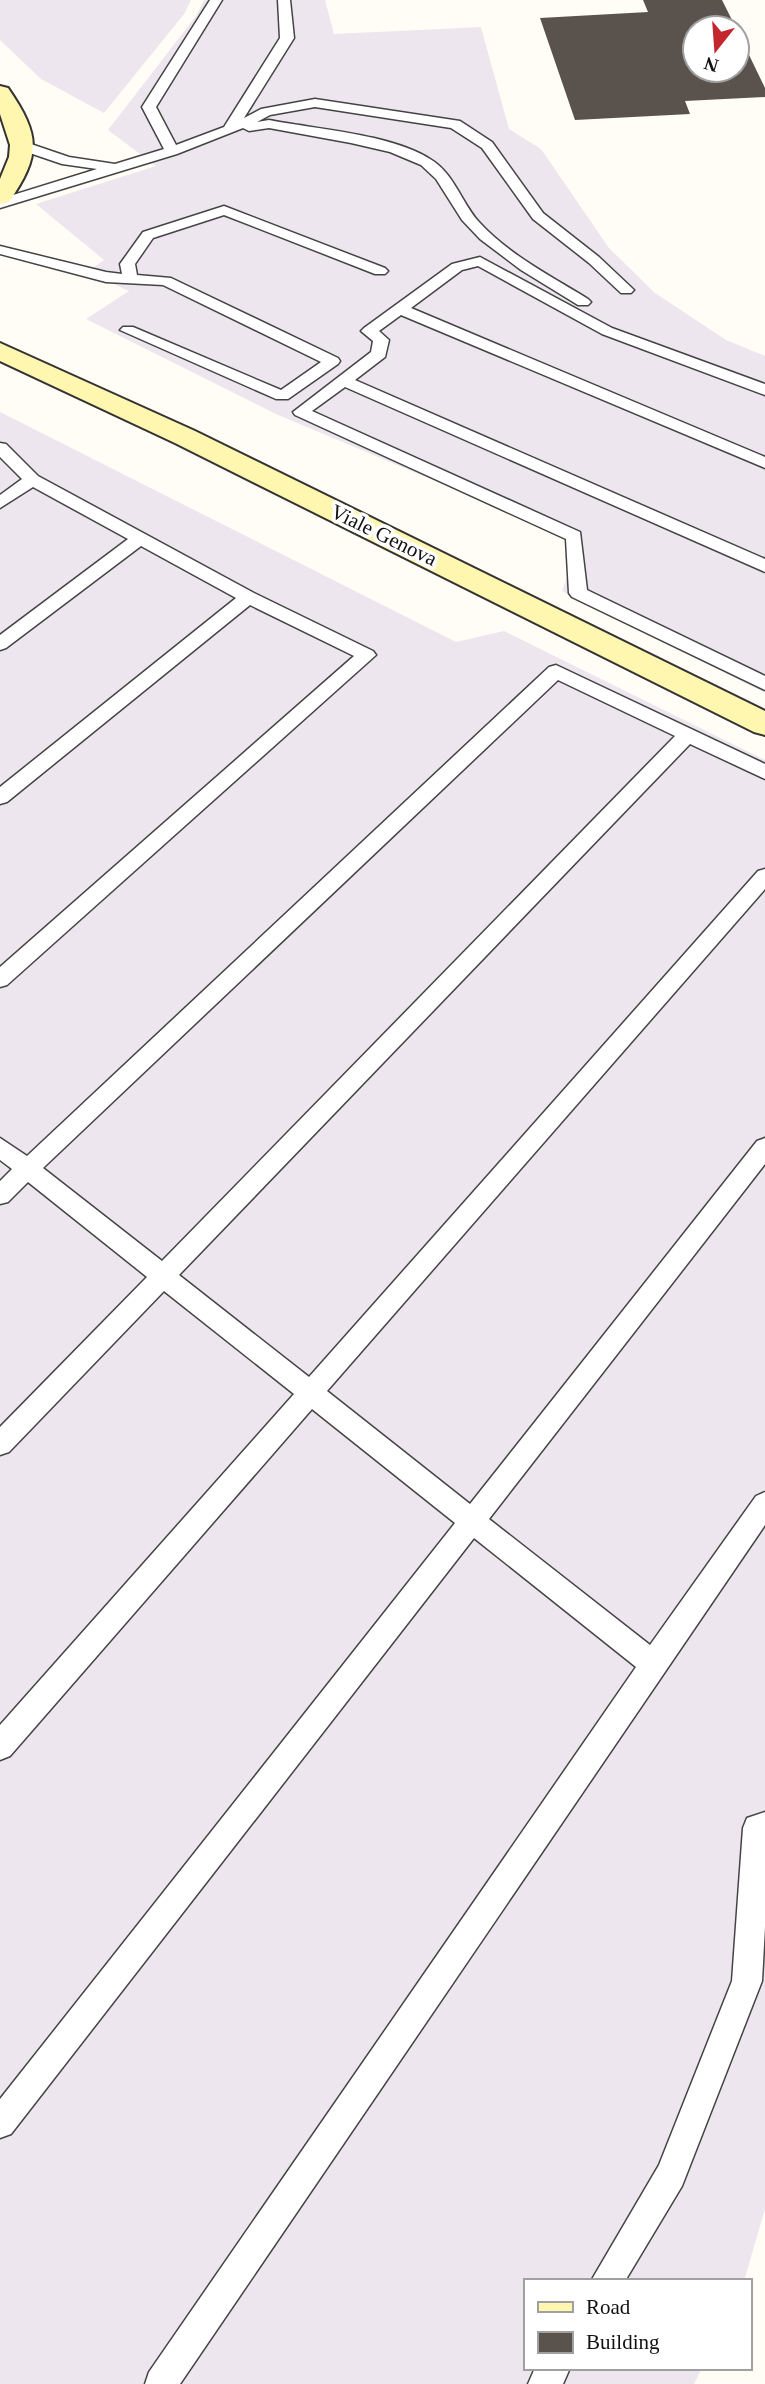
<svg xmlns="http://www.w3.org/2000/svg" width="765" height="2384" viewBox="0 0 765 2384" font-family="Georgia,serif">
<style>
.industrial{fill:#eee6ef}
.building{fill:#5a524d}
.lines{fill:none;stroke-linecap:round;stroke-linejoin:round}
.lane-casing{stroke:#444;stroke-width:3}
.secondary-casing{stroke:#333;stroke-width:4}
.lane{fill:#fff;fill-rule:evenodd}
.secondary{fill:#fff6b0;fill-rule:evenodd}
.labels{text-anchor:middle;stroke-width:7;stroke-linejoin:round;paint-order:stroke}
.far-street-label{font-size:21px;fill:#111;stroke:#fff}
</style>
<rect width="100%" height="100%" fill="#fffdf5"/>
<g class="industrial">
<path d="M0,0H191L184,14L104,113L41,79L0,40Z"/>
<path d="M204,0H325L334,34L481,27L509,129L541,149L609,248L655,293L726,340L765,356V693L562,591L580,542L276,414L86,319L129,291L87,272L104,260L36,204L156,166L108,130L196,16Z"/>
<path d="M0,412L456,642L504,631L765,760V2209L744,2281H525V2368H702L694,2384H0Z"/>
</g>
<path class="building" d="M643,0H722L736,28H695V70H737V30L765,88V97L685,101L690,114L575,120L540,18L648,12Z"/>
<g class="lines">
<defs>
<g id="lane">
<path d="M210,0H222L156,107L176,145L224,127L280,38L278,0H290L294,38L244,118L261,109L315,99L460,121L492,142L543,213L599,257L634,290L631,293H621L589,263L533,219L482,148L451,128L315,107L270,115L257,122L269,120C315,129 391,134 430,159C454,173 461,202 479,222C509,255 551,276 588,299L591,302L588,305H578L521,270L480,239L462,220L436,179L421,165L390,152L351,143L269,128L249,131L243,128L177,154L0,208V199L97,169L62,164L18,149V143H28L69,157L115,164L164,149L142,107Z"/>
<path d="M224,206L385,268L388,271L385,274H375L224,215L153,238L135,264L137,275L171,278L338,358L340,361L338,364L288,399H276L120,330L123,327H133L281,390L321,362L163,285L106,282L0,254V246L106,272L122,274L120,264L143,232Z"/>
<path d="M480,257L612,328L765,384V395L602,334L478,266L462,270L411,308L765,457V468L401,315L379,331L389,340L385,357L355,380L765,559V572L345,387L312,411L580,532L587,590L765,676V690L572,597L569,593L566,539L295,415L293,412L371,352L373,341L361,331L364,328L452,264Z"/>
<path d="M0,443L6,444L38,476L254,593L373,651L376,655L7,985L0,987V967L354,656L250,605L7,802L0,804V787L236,598L141,546L6,648L0,650V635L128,539L33,487L0,508V495L22,479L0,457Z"/>
<path d="M556,665L765,764V779L690,744L179,1275L309,1377L758,871L765,869V889L327,1391L470,1504L757,1141L765,1138V1164L489,1519L650,1645L756,1496L765,1492V1525L180,2384H145L149,2372L636,1667L474,1538L11,2134L0,2138V2099L455,1523L312,1409L10,1756L0,1760V1725L294,1394L164,1291L9,1452L0,1455V1427L147,1277L28,1182L8,1202L0,1204V1181L12,1169L0,1160V1138L27,1156L549,667ZM558,680L675,736L162,1261L43,1168Z"/>
<path d="M765,1812V1927L762,1981L682,2186L625,2281H591L659,2165L732,1981L743,1828L747,1818Z"/>
<path d="M535,2368H570L563,2384H528Z"/>
</g>
<g id="secondary">
<path d="M0,86L8,88C41,136 41,155 9,202L0,204V179L9,157L10,145L0,114Z"/>
<path d="M0,343L195,431L765,711V735L754,732L175,443L0,361Z"/>
</g>
</defs>
<use href="#lane" class="lane-casing"/>
<use href="#secondary" class="secondary-casing"/>
<use href="#lane" class="lane"/>
<use href="#secondary" class="secondary"/>
</g>
<g class="labels">
<g class="far-street-label">
<text transform="translate(384 535) rotate(26)" y="7">Viale Genova</text>
</g>
</g>
<rect x="524" y="2279" width="228" height="91" fill="#ffffff" stroke="#a0a0a0" stroke-width="2"/>
<rect x="538" y="2302" width="35" height="10" fill="#fff6b0" stroke="#a0a0a0" stroke-width="2"/>
<text x="586" y="2314" font-size="21" fill="#111111">Road</text>
<rect x="538" y="2332" width="35" height="21" fill="#5a524d" stroke="#a0a0a0" stroke-width="2"/>
<text x="586" y="2349" font-size="21" fill="#111111">Building</text>
<g transform="translate(716 49) rotate(197)"><circle r="33" fill="#ffffff" stroke="#a0a0a0" stroke-width="2"/>
<path d="M0-5L12 26L0 18L-12 26Z" fill="#c4262e"/>
<text y="-10" font-size="19" font-weight="bold" text-anchor="middle" fill="#111111">N</text>
</g>
</svg>
